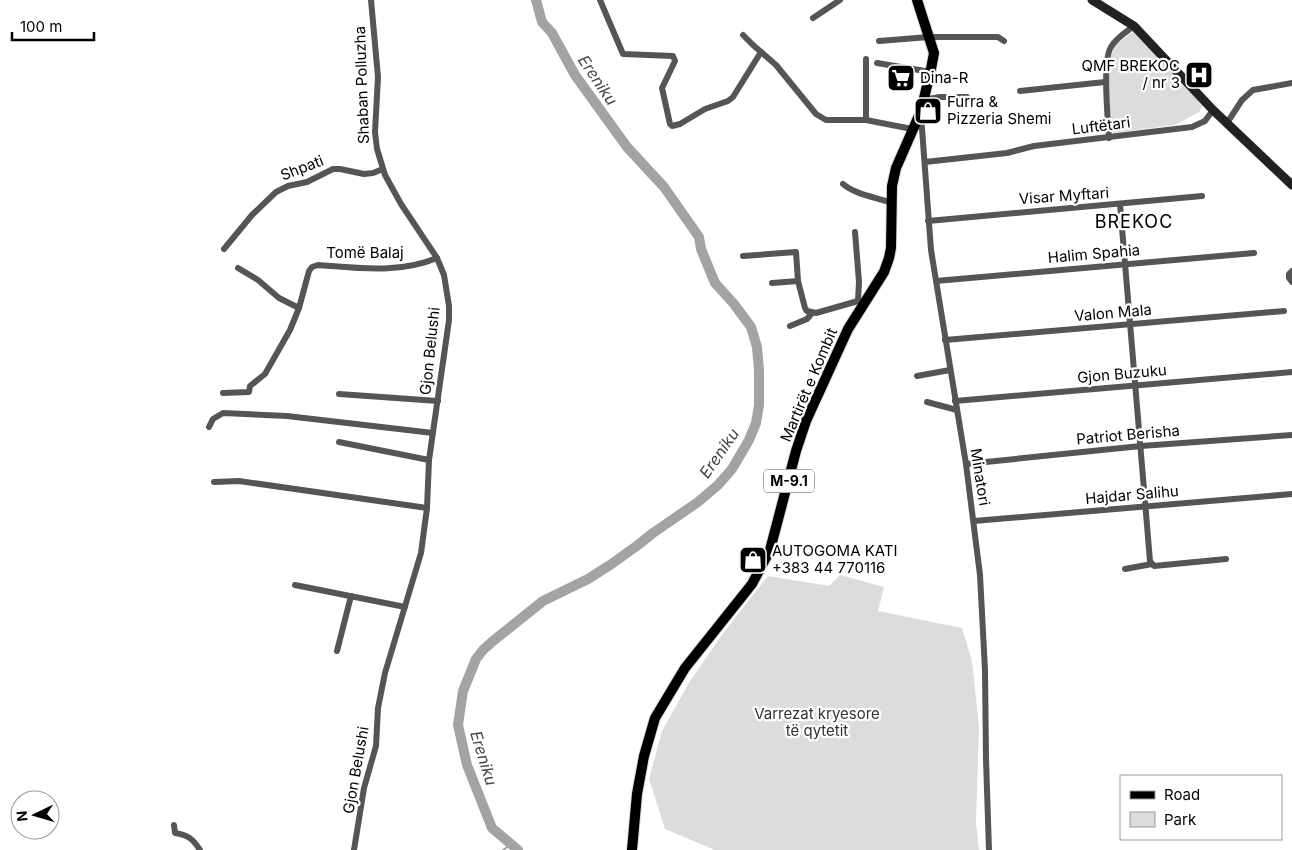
<svg xmlns="http://www.w3.org/2000/svg" width="1292" height="850" viewBox="0 0 1292 850" font-family="Inter,sans-serif">
<style>
.green{fill:#dcdcdc}
.lines{fill:none;stroke-linecap:round;stroke-linejoin:round}
.stream{stroke:#a3a3a3;stroke-width:2}
.river{stroke:#a3a3a3;stroke-width:10}
.primary-casing{stroke:#dbdbdb;stroke-width:12}
.minor{stroke:#555;stroke-width:6}
.secondary{stroke:#222;stroke-width:9}
.primary{stroke:#000;stroke-width:10}
.labels{text-anchor:middle;stroke-width:4.5;stroke-linejoin:round;paint-order:stroke}
.shield{fill:#fff;stroke:#4c4c4c;stroke-width:1}
.shield-label{font-size:14px;font-weight:bold;fill:#000}
.poi-label{font-size:15px;fill:#000;stroke:#fff;text-anchor:start}
.street-label{font-size:15px;fill:#000;stroke:#fff}
.park-label{font-size:15px;fill:#333;stroke:#fff}
.water-label{font-size:16px;font-style:italic;fill:#444;stroke:#fff}
.quarter-label{font-size:18px;letter-spacing:1px;fill:#000;stroke:#fff}
</style>
<rect width="100%" height="100%" fill="#fff"/>
<g class="green">
<path d="M1133,32L1203,105L1199,112L1175,125L1113,133C1111,111 1102,67 1115,47C1119,41 1127,37 1133,32Z"/>
<path d="M840,575L884,587L878,611L962,628L972,661L979,726L976,823L979,850H715L665,829L649,779L662,731L690,681L724,632L768,576L829,586Z"/>
</g>
<g class="lines">
<path class="stream" d="M503,850L512,844"/>
<path class="river" d="M518,850L492,828L467,765L458,725L463,691L476,659L483,650L493,641L543,601L588,579L610,565L638,545L653,533L698,502L718,485L732,469L749,440L756,423L759,405V370L757,347L751,327L734,304L715,283L701,249L699,237L664,187L627,147L575,75L552,33L542,22L536,0"/>
<defs>
<path id="primary" d="M632,850L637,794L644,756L655,718L685,668L752,584L770,550L796,451L806,421L848,329L884,272L889,258L891,248L892,186L896,168L921,111L931,69L934,53L917,0"/>
</defs>
<use href="#primary" class="primary-casing"/>
<g class="minor">
<path d="M600,0L623,54L673,56L675,61L662,88L670,124L672,126L680,124L705,109L728,101L733,97L761,52"/>
<path d="M813,18L840,0"/>
<path d="M743,35L753,45L776,65L816,114L826,120H866L912,129"/>
<path d="M879,41L929,37H998L1004,41"/>
<path d="M866,59V120"/>
<path d="M877,63L931,72"/>
<path d="M1020,91L1105,82"/>
<path d="M923,100L940,97H967"/>
<path d="M921,115L931,250L966,464L980,575L985,670L986,759L989,850"/>
<path d="M1227,123L1242,100L1253,90L1292,83"/>
<path d="M1109,138C1108,119 1102,61 1111,47C1116,38 1126,32 1134,26"/>
<path d="M925,162L1007,153L1034,146L1192,127L1205,121L1213,110"/>
<path d="M843,184C856,195 876,197 892,203"/>
<path d="M1120,204L1150,561L1154,566L1226,559"/>
<path d="M928,221L1202,196"/>
<path d="M855,232L859,282L858,301"/>
<path d="M224,249L252,215L276,192L288,186L307,182L333,169H340L364,174L373,173L383,169"/>
<path d="M743,256L796,252L798,281L805,308L807,311L816,313L858,301L864,304"/>
<path d="M238,268L258,280L279,298L299,308"/>
<path d="M1292,271L1289,274V278L1292,282"/>
<path d="M936,281L1254,253"/>
<path d="M772,283L798,281"/>
<path d="M790,326L807,319L812,313"/>
<path d="M945,340L1284,311"/>
<path d="M917,376L950,370"/>
<path d="M223,393L249,392L250,386L265,374L290,330L299,308L309,271L312,267L318,265C357,268 399,274 437,258"/>
<path d="M339,394L438,401"/>
<path d="M955,401L1292,372"/>
<path d="M927,402L957,410"/>
<path d="M209,427L213,419L223,413L287,416L433,433"/>
<path d="M339,442L429,460"/>
<path d="M966,464L1141,446L1292,435"/>
<path d="M214,482L239,481L427,508"/>
<path d="M974,521L1292,494"/>
<path d="M1125,569L1152,564"/>
<path d="M295,585L405,607"/>
<path d="M337,651L351,596"/>
<path d="M174,825L175,833C188,835 193,839 200,850"/>
<path d="M354,850L364,788L376,746L378,708L385,673L421,553L427,508L429,460L449,320V306L444,275L437,258L401,204L385,175L377,149L375,132L378,77L371,0"/>
</g>
<path class="secondary" d="M1092,0L1134,26L1213,110L1292,185"/>
<use href="#primary" class="primary"/>
</g>
<defs>
<symbol id="hospital-square" viewBox="-11 -11 22 22"><rect x="-9" y="-9" width="18" height="18" rx="4" fill="#000" stroke="#fff"/><path d="M-5-5h3v3.5h4V-5h3V5h-3V1.5h-4V5h-3Z" fill="#fff"/></symbol>
<symbol id="supermarket-square" viewBox="-11 -11 22 22"><rect x="-9" y="-9" width="18" height="18" rx="4" fill="#000" stroke="#fff"/><path d="M-6-5.5h2.5l.6 2H6L4.5 2H-2.5L-4.4-4H-6ZM-1.5 3.2a1.3 1.3 0 1 0 .1 0ZM3 3.2a1.3 1.3 0 1 0 .1 0Z" fill="#fff"/></symbol>
<symbol id="shop-square" viewBox="-11 -11 22 22"><rect x="-9" y="-9" width="18" height="18" rx="4" fill="#000" stroke="#fff"/><path d="M-5-2.5h2.3a2.7 3.5 0 0 1 5.4 0H5L5.5 6h-11ZM-1.5-2.5h3a1.5 2.3 0 0 0-3 0Z" fill="#fff"/></symbol>
</defs>
<g fill-rule="evenodd">
<use href="#hospital-square" x="1183" y="59" width="32" height="32"/>
<use href="#supermarket-square" x="885" y="62" width="32" height="32"/>
<use href="#shop-square" x="912" y="95" width="32" height="32"/>
<use href="#shop-square" x="737" y="544" width="32" height="32"/>
</g>
<g class="labels">
<rect class="shield" x="764" y="469.5" width="50" height="23" rx="4"/>
<g class="shield-label">
<text x="789" y="486">M-9.1</text>
</g>
<g class="poi-label">
<text x="1180" y="71" text-anchor="end">QMF BREKOC<tspan x="1180" dy="17">/ nr 3</tspan></text>
<text x="920" y="83">Dina-R</text>
<text x="947" y="107">Furra &amp;<tspan x="947" dy="17">Pizzeria Shemi</tspan></text>
<text x="772" y="556">AUTOGOMA KATI<tspan x="772" dy="17">+383 44 770116</tspan></text>
</g>
<g class="street-label">
<text transform="translate(362 85) rotate(-92)" y="5">Shaban Polluzha</text>
<text transform="translate(1101 126) rotate(-7)" y="5">Luftëtari</text>
<text transform="translate(302 168) rotate(-21)" y="5">Shpati</text>
<text transform="translate(1064 196) rotate(-4)" y="5">Visar Myftari</text>
<text x="365" y="258">Tomë Balaj</text>
<text transform="translate(1094 254) rotate(-5)" y="5">Halim Spahia</text>
<text transform="translate(1113 313) rotate(-5)" y="5">Valon Mala</text>
<text transform="translate(430 351) rotate(-84)" y="5">Gjon Belushi</text>
<text transform="translate(1122 374) rotate(-5)" y="5">Gjon Buzuku</text>
<text transform="translate(809 385) rotate(-67)" y="5">Martirët e Kombit</text>
<text transform="translate(1128 435) rotate(-5)" y="5">Patriot Berisha</text>
<text transform="translate(980 477) rotate(81)" y="5">Minatori</text>
<text transform="translate(1132 495) rotate(-5)" y="5">Hajdar Salihu</text>
<text transform="translate(356 770) rotate(-80)" y="5">Gjon Belushi</text>
</g>
<g class="park-label">
<text x="817" y="719">Varrezat kryesore<tspan x="817" dy="17">të qytetit</tspan></text>
</g>
<g class="water-label">
<text transform="translate(598 80) rotate(56)" y="6">Ereniku</text>
<text transform="translate(719 453) rotate(-55)" y="6">Ereniku</text>
<text transform="translate(484 758) rotate(73)" y="6">Ereniku</text>
</g>
<g class="quarter-label">
<text x="1134" y="228">BREKOC</text>
</g>
</g>
<rect x="1120" y="775" width="162" height="65" fill="#ffffff" stroke="#999999"/>
<rect x="1130" y="791" width="25" height="8" fill="#000000" stroke="#999999"/>
<text x="1164" y="800" font-size="15" fill="#000000">Road</text>
<rect x="1130" y="812" width="25" height="15" fill="#dcdcdc" stroke="#999999"/>
<text x="1164" y="825" font-size="15" fill="#000000">Park</text>
<g transform="translate(35 815) rotate(265)"><circle r="24" fill="#ffffff" stroke="#999999"/>
<path d="M0-4L9 19L0 12L-9 19Z" fill="#000000"/>
<text y="-8" font-size="14" font-weight="bold" text-anchor="middle" fill="#000000">N</text>
</g>
<path d="M12 32v8h82v-8" fill="none" stroke="#000000" stroke-width="2.5"/>
<text x="20" y="32" font-size="15" fill="#000000" stroke="#ffffff" stroke-width="4" paint-order="stroke">100 m</text>
</svg>
